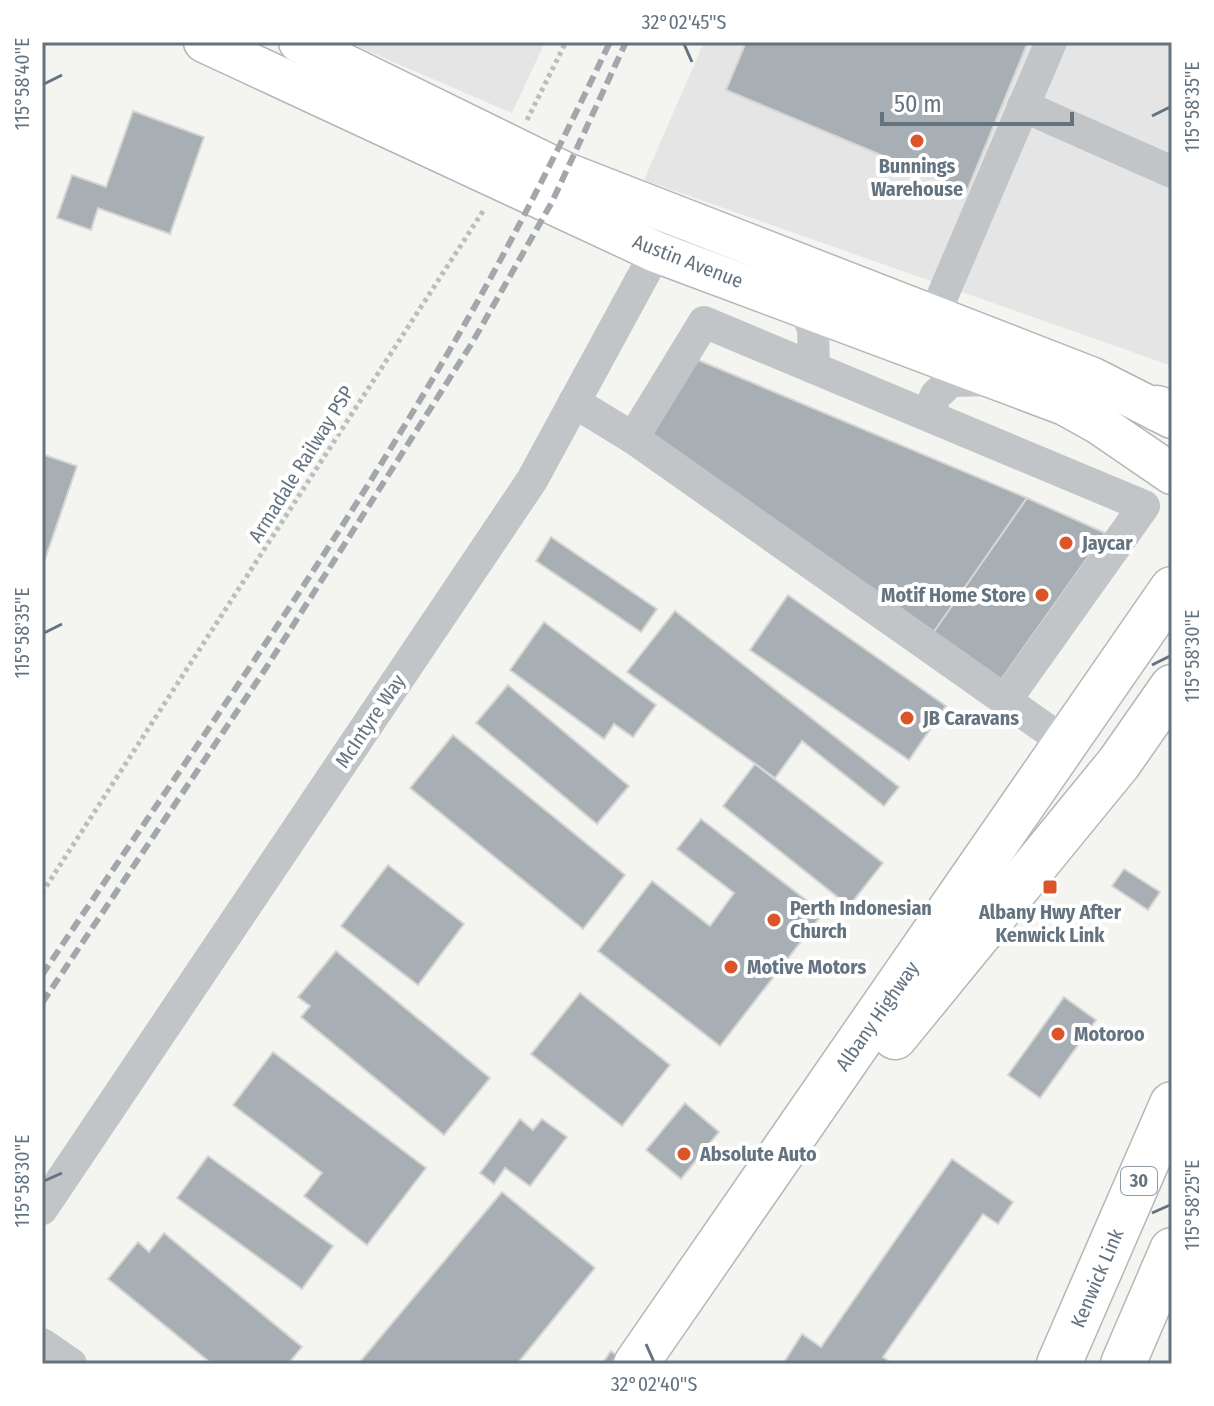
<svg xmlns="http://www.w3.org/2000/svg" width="1214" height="1406" viewBox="0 0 1214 1406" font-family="'Fira Sans Condensed',sans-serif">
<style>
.built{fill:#e4e5e4}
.building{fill:#a8afb4;stroke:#d5d5d3;stroke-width:2}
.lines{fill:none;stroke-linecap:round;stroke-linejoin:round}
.major-casing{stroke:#b2b6ba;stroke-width:43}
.highway-casing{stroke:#b4b7ba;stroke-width:47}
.path{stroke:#bbbdbf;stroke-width:5;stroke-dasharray:4 4;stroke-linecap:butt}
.minor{stroke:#c2c5c8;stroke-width:32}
.major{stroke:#fff;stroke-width:40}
.highway{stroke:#fff;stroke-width:44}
.rail{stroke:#a2a7ac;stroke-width:6;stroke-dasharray:12 6;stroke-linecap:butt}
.ticks{fill:none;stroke:#647380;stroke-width:3}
.poi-dot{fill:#db5529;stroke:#fff;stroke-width:3}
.labels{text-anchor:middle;stroke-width:8;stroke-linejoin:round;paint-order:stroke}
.shield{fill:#fff;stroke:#929da6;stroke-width:2}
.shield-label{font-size:18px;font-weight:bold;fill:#647380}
.poi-label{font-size:20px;font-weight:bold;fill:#647380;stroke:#fff;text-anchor:start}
.street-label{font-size:20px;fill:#647380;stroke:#fff}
.neatline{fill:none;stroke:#647380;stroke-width:3}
.ticks-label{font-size:20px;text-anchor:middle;fill:#647380}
</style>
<rect width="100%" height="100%" fill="#f4f4f0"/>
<g class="built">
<path d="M347,42H545L512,113Z"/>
<path d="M704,42H1172V366L644,180Z"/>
</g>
<g class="building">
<path d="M746,42H1028L967,191L726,90Z"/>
<path d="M133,111L204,137L170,234L98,208L91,230L57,218L72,175L106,187Z"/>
<path d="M698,360L1027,498L934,632L648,433Z"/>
<path d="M42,454L77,466L42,568Z"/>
<path d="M1027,498L1105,533L998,684L931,636Z"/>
<path d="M551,537L657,609L641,632L536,561Z"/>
<path d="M788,595L946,706L909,760L750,650Z"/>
<path d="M675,611L899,787L884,806L802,741L775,778L627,672Z"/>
<path d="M544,622L656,705L633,737L614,724L604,739L510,670Z"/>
<path d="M508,685L629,786L597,824L476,723Z"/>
<path d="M453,735L625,875L583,929L410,788Z"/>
<path d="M755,764L883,863L849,906L723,806Z"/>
<path d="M701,819L823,913L720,1046L598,951L652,881L710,926L734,893L677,849Z"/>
<path d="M388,865L464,924L418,985L341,926Z"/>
<path d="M1124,869L1160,892L1148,910L1112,886Z"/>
<path d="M336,951L490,1078L444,1135L301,1017L310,1006L298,997Z"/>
<path d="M580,993L670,1065L622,1126L531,1054Z"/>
<path d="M1064,997L1096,1020L1040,1098L1008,1075Z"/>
<path d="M273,1052L426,1168L367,1245L304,1196L322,1173L233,1105Z"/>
<path d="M685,1103L719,1132L681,1179L646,1150Z"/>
<path d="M520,1119L533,1130L542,1119L567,1137L530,1186L505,1168L494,1184L480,1173Z"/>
<path d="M208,1156L333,1246L302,1289L177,1198Z"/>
<path d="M952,1159L1013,1202L998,1224L983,1214L883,1357L893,1364H783L802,1334L821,1347Z"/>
<path d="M502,1192L595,1268L517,1364H358Z"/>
<path d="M164,1233L302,1347L288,1364H212L108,1279L138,1242L149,1252Z"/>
<path d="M611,1351L617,1356L610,1364H602Z"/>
</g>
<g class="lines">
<defs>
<g id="major">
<path d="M204,42L656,252L1065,405L1099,424L1172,474"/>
<path d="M299,42L566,173L1093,378L1172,418"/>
</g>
<g id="highway">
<path d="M1157,408L1172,414"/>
<path d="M895,1037L1119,763L1172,687"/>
<path d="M636,1364L1172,589"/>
<path d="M1059,1364L1172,1104"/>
<path d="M1123,1364L1172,1250"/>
</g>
</defs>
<use href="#major" class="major-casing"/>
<use href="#highway" class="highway-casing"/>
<g class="path">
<path d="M527,120L566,42"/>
<path d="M42,893L485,208"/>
</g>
<g class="minor">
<path d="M1023,106L1172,172"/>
<path d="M803,304L813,329L814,368"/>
<path d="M924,339L1051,42"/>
<path d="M574,402L633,438L1066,743"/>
<path d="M927,415L936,395L951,381L992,380"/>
<path d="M633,438L704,322L1144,506L1006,700"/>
<path d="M42,1209L532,480L656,252L664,231"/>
<path d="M42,1344L71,1364"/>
</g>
<use href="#major" class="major"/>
<use href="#highway" class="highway"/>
<g class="rail">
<path d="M42,975C177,773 319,573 442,363C504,259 558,151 610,42"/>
<path d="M42,1003L266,668L472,343L552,202L626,42"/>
</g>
</g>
<path class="ticks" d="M684,44L692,62M44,84L62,75M1152,116L1170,107M44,633L62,624M1152,665L1170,656M44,1181L62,1173M1152,1213L1170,1205M646,1344L654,1362"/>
<g class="poi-dot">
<circle cx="917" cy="141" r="8"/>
<circle cx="1066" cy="543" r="8"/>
<circle cx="1042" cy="595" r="8"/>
<circle cx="907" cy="718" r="8"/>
<rect x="1042" y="879" width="16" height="16" rx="4"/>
<circle cx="774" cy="920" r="8"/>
<circle cx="731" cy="967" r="8"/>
<circle cx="1058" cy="1034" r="8"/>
<circle cx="684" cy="1154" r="8"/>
</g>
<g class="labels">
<rect class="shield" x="1121" y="1167" width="36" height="28" rx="6"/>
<g class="shield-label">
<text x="1139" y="1187">30</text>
</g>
<g class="poi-label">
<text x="917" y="173" text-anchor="middle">Bunnings<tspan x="917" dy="23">Warehouse</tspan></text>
<text x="1082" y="550">Jaycar</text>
<text x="1026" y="602" text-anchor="end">Motif Home Store</text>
<text x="923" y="725">JB Caravans</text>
<text x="790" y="915">Perth Indonesian<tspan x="790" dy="23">Church</tspan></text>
<text x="1050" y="919" text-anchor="middle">Albany Hwy After<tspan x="1050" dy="23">Kenwick Link</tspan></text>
<text x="747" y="974">Motive Motors</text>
<text x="1074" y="1041">Motoroo</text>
<text x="700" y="1161">Absolute Auto</text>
</g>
<g class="street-label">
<text transform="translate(688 261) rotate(21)" y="7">Austin Avenue</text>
<text transform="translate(301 464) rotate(-58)" y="7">Armadale Railway PSP</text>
<text transform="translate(370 721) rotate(-56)" y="7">McIntyre Way</text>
<text transform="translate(877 1016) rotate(-55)" y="7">Albany Highway</text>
<text transform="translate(1097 1278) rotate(-67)" y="7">Kenwick Link</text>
</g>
</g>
<rect width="1214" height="1406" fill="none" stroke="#ffffff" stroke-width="88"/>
<path d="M882 112v12h190v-12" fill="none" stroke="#647380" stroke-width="4"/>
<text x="894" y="112" font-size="24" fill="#647380" stroke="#ffffff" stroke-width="6" paint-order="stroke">50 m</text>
<rect x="44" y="44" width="1126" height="1318" class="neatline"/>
<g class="ticks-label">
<text x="684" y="29">32°02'45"S</text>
<text transform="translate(22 84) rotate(-90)" y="7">115°58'40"E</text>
<text transform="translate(1192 107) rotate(-90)" y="7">115°58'35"E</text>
<text transform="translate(22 633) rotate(-90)" y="7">115°58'35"E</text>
<text transform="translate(1192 656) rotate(-90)" y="7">115°58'30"E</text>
<text transform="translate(22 1181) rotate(-90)" y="7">115°58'30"E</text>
<text transform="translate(1192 1205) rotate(-90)" y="7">115°58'25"E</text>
<text x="654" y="1391">32°02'40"S</text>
</g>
</svg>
